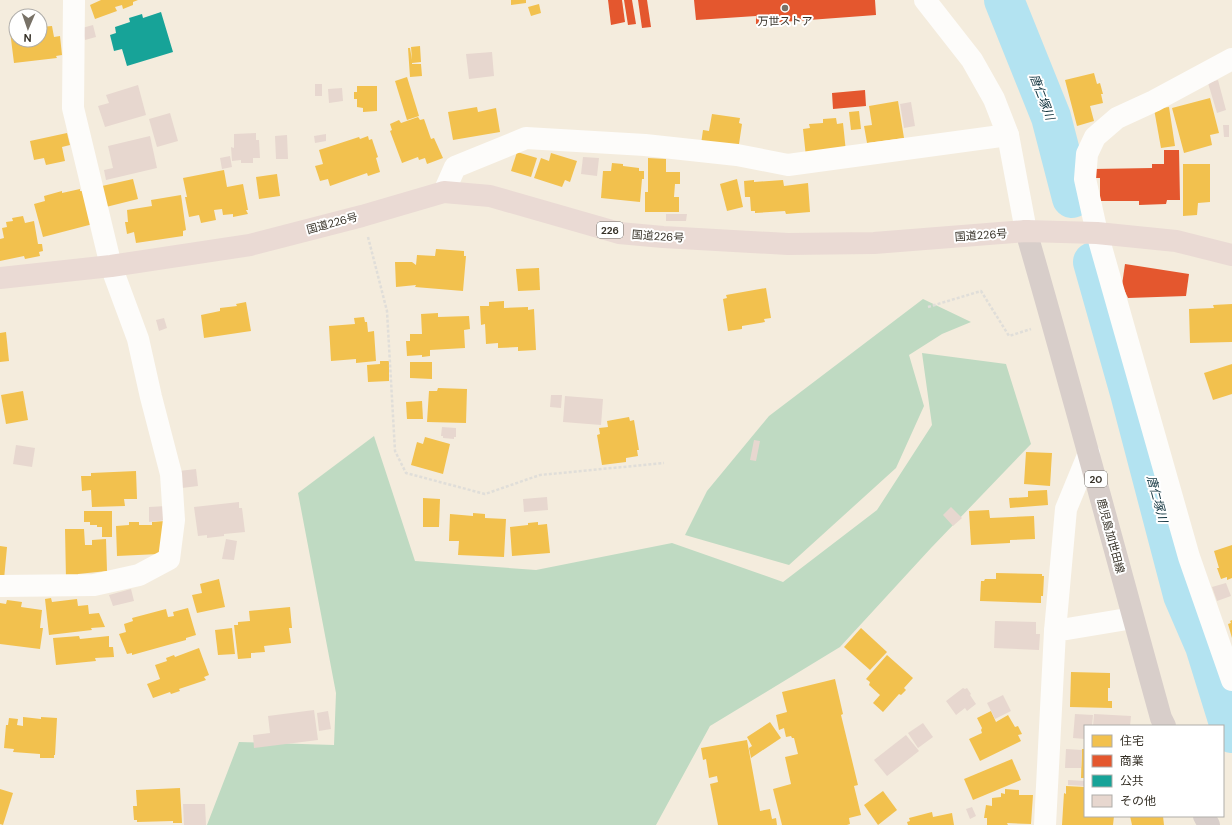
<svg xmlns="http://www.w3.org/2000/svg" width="1232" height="825" viewBox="0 0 1232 825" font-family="'DM Sans','Noto Sans JP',sans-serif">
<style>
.green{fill:#bfdac2}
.homes{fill:#f2c14e}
.shops{fill:#e4572e}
.public{fill:#17a398}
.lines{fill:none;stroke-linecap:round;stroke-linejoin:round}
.river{stroke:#b3e3f1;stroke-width:40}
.building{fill:#e7d7cf}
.path{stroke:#e0ded9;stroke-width:2.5;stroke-dasharray:3 2;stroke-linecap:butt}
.minor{stroke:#fdfcfa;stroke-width:22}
.major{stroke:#d8ceca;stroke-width:22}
.highway{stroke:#eadad4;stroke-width:22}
.poi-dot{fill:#787267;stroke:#fff;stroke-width:1.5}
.labels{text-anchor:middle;stroke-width:4;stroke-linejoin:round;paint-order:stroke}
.shield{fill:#fff;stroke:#726f68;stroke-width:1}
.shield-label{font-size:10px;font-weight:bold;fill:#363127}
.poi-label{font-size:11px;fill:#363127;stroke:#fff}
.street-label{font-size:11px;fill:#363127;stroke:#fff}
.water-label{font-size:12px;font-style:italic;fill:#10333e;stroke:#fff}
</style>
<rect width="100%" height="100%" fill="#f4ecdd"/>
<g class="green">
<path d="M923,299L971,322L942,334L909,355L924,406L896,468L789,565L685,535L707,491L769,416Z"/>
<path d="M922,353L1006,364L1031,444L931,548L840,647L710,726L656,825H207L239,742L334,745L336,693L298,493L374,436L415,561L536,570L672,543L783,582L877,510L932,425Z"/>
</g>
<g class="homes">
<path d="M101,0H138L133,2V5L123,9L122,5L115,7L117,11L95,19L90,5Z"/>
<path d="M511,0H526V3L511,5Z"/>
<path d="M539,4L541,13L531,16L528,7Z"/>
<path d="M52,26L54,37L60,36L62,55L56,56L57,58L14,63L10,31L16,30V40H40V27Z"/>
<path d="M420,46L421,62L412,63V64H421L422,76L410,77L408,48H410L412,60L411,47Z"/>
<path d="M1094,73L1097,84L1100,83L1103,94H1101L1103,103L1090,106L1094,121L1077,126L1065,80Z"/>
<path d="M407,77L419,116L407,120L395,81Z"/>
<path d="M357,86H377V111L363,112V108L357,107V99H354V92H357Z"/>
<path d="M1210,98L1219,133L1210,135L1212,145L1184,153L1172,108Z"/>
<path d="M898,101L904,138L867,143L864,126L872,125L869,106Z"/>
<path d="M477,107L478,112L496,108L500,132L453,140L448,112Z"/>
<path d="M1169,107L1175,146L1161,148L1154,109Z"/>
<path d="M859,111L861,129L851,130L849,112Z"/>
<path d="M712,114L740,118L739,123L742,124L739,144H701L703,130L709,131Z"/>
<path d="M418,117L420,120L424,119L431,139L434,138L443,158L427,164L425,158L419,160L418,157L402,163L390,131L392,130L390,124L399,120L401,123Z"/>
<path d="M836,118L837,124L843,123L846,152L806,157L803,129L810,128L809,124L823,123V119Z"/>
<path d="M67,133L70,145L62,147L65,161L46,165L44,158L34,160L30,141Z"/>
<path d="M368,136L369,140L372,139L378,157L376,158L380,172L368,176L367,173L330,186L328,179L320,181L315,166L323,164L319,150L359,137L360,139Z"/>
<path d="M517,152L537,158L531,177L511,171Z"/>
<path d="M551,153L577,161L570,182L565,180L562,187L534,178L541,158L549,161Z"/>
<path d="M648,158L666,159V172H680V184H675L674,197H679V212H645V192H648Z"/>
<path d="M612,163L623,164V166L639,168V171H644V179H642L640,202L601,198L603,171H611Z"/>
<path d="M1183,164H1210V202L1198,203L1197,215L1183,216Z"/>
<path d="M224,170L227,187L243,184L248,210H246L248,214L233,217V214L223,215L222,209L214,210L216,220L201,223L199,215L189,217L185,197H187L183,178Z"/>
<path d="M277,174L280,196L259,199L256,177Z"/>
<path d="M133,179L138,199L106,207L102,186Z"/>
<path d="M737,179L743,207L727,211L720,184Z"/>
<path d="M754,180V182L783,180L784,186L808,183L810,212L786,214L785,211L755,213V211H751L750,197H745L744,181Z"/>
<path d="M80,189V191H84L93,224L43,237L34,204L45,201L44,196L62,191V193Z"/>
<path d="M181,195L186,230L183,231V236L136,243L134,232L127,234L125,222H128L127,210L152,206L151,200Z"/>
<path d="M23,216L25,223L34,221L38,244H42L43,251L39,252L40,256L25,259L24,256L0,261V239L4,238L2,228L7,227L6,222L13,221L12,218Z"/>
<path d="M436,249L464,251V256H466L463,291L415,287L416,285L396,287L395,262H412L416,265L417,255L435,256Z"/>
<path d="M539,268L540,290L518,291L516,269Z"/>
<path d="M766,288L771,318L764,319L765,322L742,326V329L728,331L723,299L727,298L726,295Z"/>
<path d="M504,301V308L528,307V310L534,309L536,350L518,351V347L498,348V343L486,344L485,324L481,325L480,306H489V302Z"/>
<path d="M246,302L251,331L204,338L201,315L220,311V308L237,306L236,304Z"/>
<path d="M1232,304V342L1190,343L1189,309L1214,308L1213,305Z"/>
<path d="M438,313V317L469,316L470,329L464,330L465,348L430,350V356L422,357V355L407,356L406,341H410V334H422L421,314Z"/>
<path d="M364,317L365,322H367L368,332L374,331L376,361L356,363V359L331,361L329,326L355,324L354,318Z"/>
<path d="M6,332L9,361L0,362V333Z"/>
<path d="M380,361H389V381L368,382L367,365L380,364Z"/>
<path d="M410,362H432V379L410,378Z"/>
<path d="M1232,364V394L1213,400L1204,373Z"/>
<path d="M438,388L467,389L466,423L427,422L429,391H437Z"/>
<path d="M23,391L28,420L6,424L1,395Z"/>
<path d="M422,401L423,419H407L406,402Z"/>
<path d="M629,417L630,421L634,420L639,450H637L638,456L626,458V462L602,465L597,435L600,434L599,428L608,427L607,421Z"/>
<path d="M425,437L450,444L443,474L411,465L417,442L423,444Z"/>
<path d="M1026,452L1052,453L1050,486L1024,484Z"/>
<path d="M136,471L137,499H124L125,506L92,507L91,490L82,491L81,476H91V473Z"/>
<path d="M1047,490L1048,505L1010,508L1009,498L1028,497V491Z"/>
<path d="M423,498L440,499L439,527H423Z"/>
<path d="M989,510L990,518L1034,516L1035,539L1010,540V543L971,545L969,511Z"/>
<path d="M84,511H112V537H102V527H97V525H90V522H84Z"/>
<path d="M473,513L485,514V518L506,519L504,557L458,555L459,541H449L450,514L473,516Z"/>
<path d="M165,521L166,551H159V554L117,556L116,526L129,525V522H139V525H152V522Z"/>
<path d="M538,522V525L547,524L550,553L512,556L510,527L528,525V523Z"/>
<path d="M65,529H84L85,545H92V540L106,539L107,571L78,574V578L66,579Z"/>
<path d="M1232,545V578L1227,580V577L1221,579L1217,568H1219L1214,551Z"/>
<path d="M0,546L7,547L4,579L0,578Z"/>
<path d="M996,573L1042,574V576H1044L1043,596H1041V603L980,601L981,581H984L985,579H996Z"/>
<path d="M219,579L225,607L197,613L192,595L202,593L200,584Z"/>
<path d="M51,598L52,602L77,599L78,606L88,605L89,614L99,613L105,627L91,628L92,630L49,635L45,599Z"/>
<path d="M7,600L22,602L21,607L42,610L40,628H43L40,649L0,644V603L6,604Z"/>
<path d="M290,607L292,628H289L291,643L264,646L265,652L251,653V658L238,659L234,625H238V622L250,621L249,611Z"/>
<path d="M188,608L196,635L186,638V640L132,655V653L127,654L119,634L126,632L124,624L133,621L132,618L166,609L168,617L174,616L173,612Z"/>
<path d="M1232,620V638L1228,624L1231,623L1230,621Z"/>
<path d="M232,628L235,654L218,655L215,630Z"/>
<path d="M861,628L887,652L870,670L844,647Z"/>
<path d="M79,636L80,639L109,636V647H113L114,657L95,658L96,661L56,665L53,638Z"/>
<path d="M199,648L209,675L204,677L206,680L179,689L180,691L171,694L170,692L153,698L147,684L160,679L155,665L167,661L166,658L174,655L175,657Z"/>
<path d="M887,655L913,678L904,688L906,690L901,695L899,694L883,712L873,703L880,695L869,685L870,682L866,679Z"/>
<path d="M1071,672L1110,673V688H1108V701H1112V708L1070,707Z"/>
<path d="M835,679L843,714L841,715L858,785L854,786L861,815L849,818L850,824L847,825H782L773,789L791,784L785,757L798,754L794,738H792L791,736L786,737L784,728L779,730L776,715L787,712L782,692Z"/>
<path d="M991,711L996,722L1008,715L1015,727L1018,726L1022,734L1018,735L1021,741L980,761L969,739L982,733L981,730L982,728L977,718Z"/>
<path d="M23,717L41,719V717L57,718L55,755H54V758H40V754L13,752L14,749L4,748L6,725H8L9,718L18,719L17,725L23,726Z"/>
<path d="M770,722L781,738L751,758L749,748L752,746L747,737Z"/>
<path d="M747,740L760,811L770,809L772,819L776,818L777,825H718L710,784L718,782L717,776L709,778L706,759L703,760L701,748Z"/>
<path d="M1082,749H1085V778H1081Z"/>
<path d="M1012,759L1021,780L973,800L964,779Z"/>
<path d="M1066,786L1085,787V816H1114L1113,825H1062L1064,793L1066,794Z"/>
<path d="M180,788L182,823H173V821L137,822V820H134L133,806H137L136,790Z"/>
<path d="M0,789L13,793L3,825L0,824Z"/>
<path d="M1005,789L1019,790V795H1033L1031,824L1007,823L1008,825H987V818H984L986,805L992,806V798L1001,797V793L1005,794Z"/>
<path d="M883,791L897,810L878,825L864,805Z"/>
<path d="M932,812L933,817L952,813L954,825H908L907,822L910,821L909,818Z"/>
<path d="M1130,816H1163L1164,825H1132Z"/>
</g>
<g class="shops">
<path d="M608,0H622L625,22L611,25Z"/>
<path d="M624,0H632L636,24L628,25Z"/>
<path d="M638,0H647L651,27L642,28Z"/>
<path d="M694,0H875L876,15L756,24V16L696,20Z"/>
<path d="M865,90L866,106L833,109L832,93Z"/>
<path d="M1164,150H1179L1180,200H1167L1166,204L1139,205V201H1100V178H1093V169L1152,168V164H1164Z"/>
<path d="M1125,264L1189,274L1186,296L1128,298L1122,285Z"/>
</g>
<path class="public" d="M161,12L173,52L127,66L122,49L114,51L110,35L116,33L115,27L130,22L129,18L142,14L143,18Z"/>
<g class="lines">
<g class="river">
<path d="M1004,0L1051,117L1072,198"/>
<path d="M1093,262L1130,393L1183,595L1205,646L1232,733"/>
</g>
</g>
<g class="building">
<path d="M93,25L96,37L85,40L82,28Z"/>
<path d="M492,52L494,76L469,79L466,54Z"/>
<path d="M1218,80L1226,110L1217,113L1208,83Z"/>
<rect x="315" y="84" width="7" height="12"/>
<path d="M138,85L146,115L105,127L98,106L109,103L106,95Z"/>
<path d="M342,88L343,101L329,103L328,89Z"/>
<path d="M911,102L915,126L904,128L900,104Z"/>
<path d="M170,113L178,141L157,147L149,119Z"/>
<path d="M1223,125H1229V137H1224Z"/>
<path d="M256,133V140H259L260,158H253V163H241V160L232,161L231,147L234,148V134Z"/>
<path d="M326,134V141L315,143L314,136Z"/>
<path d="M287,135L288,159H276L275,136Z"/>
<path d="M150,136L157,168L106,180L104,170L113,168L108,146Z"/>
<path d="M230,156L232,167L222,169L220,158Z"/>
<path d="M583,157L599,158L597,176L581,174Z"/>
<path d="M666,214H687L686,221H666Z"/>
<path d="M164,318L167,328L159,331L156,320Z"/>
<path d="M551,395H562L561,408L550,407Z"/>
<path d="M565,396L603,399L601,425L563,422Z"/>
<path d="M442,427L456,428V437H454V439L443,438V436H441Z"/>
<path d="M754,440L760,441L756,461L750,460Z"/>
<path d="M16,445L35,448L32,467L13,464Z"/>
<path d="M196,469L198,486L182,488L179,471Z"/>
<path d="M547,497L548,510L524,512L523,499Z"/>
<path d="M239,502V508H242L245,532L224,534V536L207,538V535L198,536L194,507Z"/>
<path d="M167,506L168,520L149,522V507Z"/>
<path d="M951,507L962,518L953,526L943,515Z"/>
<path d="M226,539L237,541L234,560L222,559Z"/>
<path d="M1226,583L1231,596L1217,601L1212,587Z"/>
<path d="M131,589L134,601L113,606L109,595Z"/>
<path d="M995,621L1036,622V634H1040L1039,650L994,648Z"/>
<path d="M963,688L965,689L967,688L971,694L970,695L976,704L967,711L965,708L956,715L946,701Z"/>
<path d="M1003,695L1011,711L995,719L987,703Z"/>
<path d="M314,710L318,740L254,748L253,735L270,733L268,716Z"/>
<path d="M328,711L331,729L319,731L317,713Z"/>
<path d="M1075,714L1093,715L1092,726H1085V739L1073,738Z"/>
<path d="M1094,714L1131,716L1130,726H1093Z"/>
<path d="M923,723L933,737L918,748L908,733Z"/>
<path d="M906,735L919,751L887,776L874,760Z"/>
<path d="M1066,749L1082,750L1081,768H1065Z"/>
<path d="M1068,780L1085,781V786L1068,785Z"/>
<path d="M183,804H205L206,825H184Z"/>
<path d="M972,807L976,816L970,819L966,809Z"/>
</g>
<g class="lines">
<g class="path">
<path d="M368,237L387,311L395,451L406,473L485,494L540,475L664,463"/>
<path d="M928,307L981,291L1009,336L1031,329"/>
</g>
<g class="minor">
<path d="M925,0L972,60L994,99L1008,135L1026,231"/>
<path d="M1232,59L1154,101L1117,118L1095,137L1087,154L1085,179L1097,233L1189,557L1232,680"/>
<path d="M444,192L455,167L526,138L645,145L737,155L788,165L1008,135"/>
<path d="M0,586L94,585L139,575L169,559L174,520L171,474L151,397L138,339L111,266L73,108L74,0"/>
<path d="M1055,631L1066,509L1089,453"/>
<path d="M1045,825L1055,631L1133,618"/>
</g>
<g class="major">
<path d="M1026,231C1073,393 1116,556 1161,718L1165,726"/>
<path d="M1204,816L1209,825"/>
</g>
<path class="highway" d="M0,278L111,266L250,245L362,216L444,192L490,196L619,233L663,237L788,244L874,243L1026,231L1097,233L1176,241L1232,255"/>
</g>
<circle class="poi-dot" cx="785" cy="8" r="4"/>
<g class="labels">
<g class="shield">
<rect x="597" y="222" width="26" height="16" rx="3"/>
<rect x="1085" y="471" width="22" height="16" rx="3"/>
</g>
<g class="shield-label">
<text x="610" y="234">226</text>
<text x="1096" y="483">20</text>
</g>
<g class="poi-label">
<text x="785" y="25">万世ストア</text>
</g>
<g class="street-label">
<text transform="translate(332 223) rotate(-15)" y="4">国道226号</text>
<text transform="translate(981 235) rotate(-4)" y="4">国道226号</text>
<text transform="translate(658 236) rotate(4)" y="4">国道226号</text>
<text transform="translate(1111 536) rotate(75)" y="4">鹿児島加世田線</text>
</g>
<g class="water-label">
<text transform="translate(1042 97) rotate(69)" y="4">唐仁塚川</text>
<text transform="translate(1157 499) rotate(75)" y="4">唐仁塚川</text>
</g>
</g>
<rect x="1084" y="725" width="140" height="92" fill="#ffffff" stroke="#afada9"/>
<rect x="1092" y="735" width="20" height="12" fill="#f2c14e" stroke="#afada9"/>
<text x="1120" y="745" font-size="12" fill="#363127">住宅</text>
<rect x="1092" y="755" width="20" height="12" fill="#e4572e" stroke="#afada9"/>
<text x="1120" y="765" font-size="12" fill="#363127">商業</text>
<rect x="1092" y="775" width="20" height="12" fill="#17a398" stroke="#afada9"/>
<text x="1120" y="785" font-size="12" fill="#363127">公共</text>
<rect x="1092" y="795" width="20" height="12" fill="#e7d7cf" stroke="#afada9"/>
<text x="1120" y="805" font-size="12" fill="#363127">その他</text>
<g transform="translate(28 28) rotate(182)"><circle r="19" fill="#ffffff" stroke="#afada9"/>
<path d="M0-3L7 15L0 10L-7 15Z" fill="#787267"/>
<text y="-6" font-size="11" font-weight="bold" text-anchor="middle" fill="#363127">N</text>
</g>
</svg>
